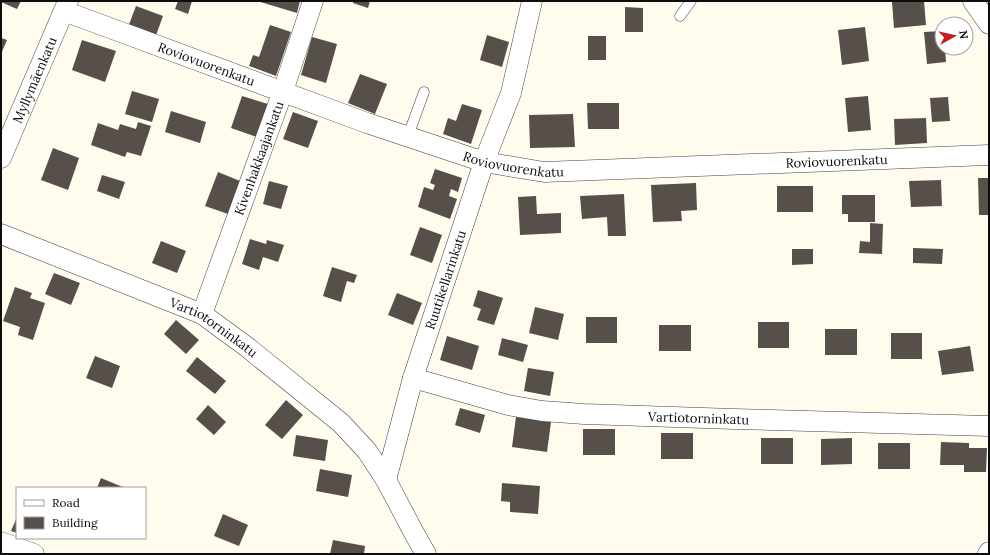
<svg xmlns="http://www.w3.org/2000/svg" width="990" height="555" viewBox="0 0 990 555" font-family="Lora,serif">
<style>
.building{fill:#574f49}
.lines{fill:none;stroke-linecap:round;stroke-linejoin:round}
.service-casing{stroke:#404040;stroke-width:11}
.minor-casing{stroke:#404040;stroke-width:21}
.service{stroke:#fff;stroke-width:10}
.minor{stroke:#fff;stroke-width:20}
.labels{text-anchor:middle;stroke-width:4;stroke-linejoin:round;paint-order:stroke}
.street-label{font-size:13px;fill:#0d0d0d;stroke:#fff}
</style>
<rect width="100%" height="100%" fill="#fffcee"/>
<g class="building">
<path d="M1,1H21L17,9L1,2Z"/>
<path d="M178,1H192L188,14L175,9Z"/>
<path d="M257,1H300L297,13Z"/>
<path d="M353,1H370L368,8L353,3Z"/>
<path d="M901,1H924L926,25L894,28L892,2Z"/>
<path d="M136,6L163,16L155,38L128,27Z"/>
<path d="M625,7L643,8V32H625Z"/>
<path d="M270,25L291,32L276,76L249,66L253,55L259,57Z"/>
<path d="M865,27L869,61L842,65L838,30Z"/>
<path d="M942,31V48H945L946,62L927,64L924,32Z"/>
<path d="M487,35L509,42L502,67L480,60Z"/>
<rect x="588" y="36" width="18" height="24"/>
<path d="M312,37L337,44L326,83L301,75Z"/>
<path d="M1,38L7,40L1,54Z"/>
<path d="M82,40L116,51L105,82L72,70Z"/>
<path d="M360,74L387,84L375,114L348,103Z"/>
<path d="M132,91L159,99L152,122L125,114Z"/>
<path d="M242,96L268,104L257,137L231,128Z"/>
<path d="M868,96L871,130L848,132L845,98Z"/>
<path d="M948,97L950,121L932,122L930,98Z"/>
<path d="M587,103H619V129H588Z"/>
<path d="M462,104L482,110L471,144L443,134L448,118L456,121Z"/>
<path d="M171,111L206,122L200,143L165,132Z"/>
<path d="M293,112L318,121L308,148L283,139Z"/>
<path d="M573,114L575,147L530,148L529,115Z"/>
<path d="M926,118L927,143L895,145L894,119Z"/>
<path d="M138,122L151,126L141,156L127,152L125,157L91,145L98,123L118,130L120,124L136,129Z"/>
<path d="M53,148L79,158L68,190L41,180Z"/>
<path d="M435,169L462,178L458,192L451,189L449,196L457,199L450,219L418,207L424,187L433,190L435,185L430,183Z"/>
<path d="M218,172L240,181L228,214L205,206Z"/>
<path d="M102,175L125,182L119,199L97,191Z"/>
<path d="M978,178H989V215H979Z"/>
<path d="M941,180L942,206L911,207L909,181Z"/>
<path d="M269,181L288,186L281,209L263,204Z"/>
<path d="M696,183L697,210L681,211L682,221L653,222L651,185Z"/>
<rect x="777" y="186" width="36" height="26"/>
<path d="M624,194L626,236H608L607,217L582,219L580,196Z"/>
<path d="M842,195H875V222H848V214H842Z"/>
<path d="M536,196L537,214L561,213V233L520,235L518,197Z"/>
<path d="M870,223L883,224L882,254L859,253L860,241L870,242Z"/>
<path d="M420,227L442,235L432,263L410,255Z"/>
<path d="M250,239L266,244L267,240L284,245L278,262L263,257L259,270L242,264Z"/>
<path d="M161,241L186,251L177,273L152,263Z"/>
<path d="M913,248L943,249L942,264L913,263Z"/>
<path d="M792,249H813V264L792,265Z"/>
<path d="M332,267L357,275L354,283L347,281L341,302L323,296Z"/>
<path d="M54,273L80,283L71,305L45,294Z"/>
<path d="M15,287L32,293L30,298L45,303L33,340L18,335L20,327L3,321Z"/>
<path d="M478,290L503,298L494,325L477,320L481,309L473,306Z"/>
<path d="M397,293L422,303L413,325L388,315Z"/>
<path d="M535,307L564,314L558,340L529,333Z"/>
<rect x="586" y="317" width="31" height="26"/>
<path d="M176,320L199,340L186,354L164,334Z"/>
<rect x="758" y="322" width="31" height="26"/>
<rect x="659" y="325" width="32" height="26"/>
<rect x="825" y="329" width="32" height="26"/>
<rect x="891" y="333" width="31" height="26"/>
<path d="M447,336L479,346L472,370L440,360Z"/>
<path d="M502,338L528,345L523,362L498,355Z"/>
<path d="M970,346L974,371L942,375L938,351Z"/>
<path d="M95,356L120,366L112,388L86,378Z"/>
<path d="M197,357L226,381L215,394L186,371Z"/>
<path d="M528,368L554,372L550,396L524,391Z"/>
<path d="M286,400L303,415L282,439L265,425Z"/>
<path d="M208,405L226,422L214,435L196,419Z"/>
<path d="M460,408L485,415L480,433L455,425Z"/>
<path d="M516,417L551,422L547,452L512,447Z"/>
<rect x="583" y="429" width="32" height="26"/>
<rect x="661" y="433" width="32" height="26"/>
<path d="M296,435L328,440L325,461L293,456Z"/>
<rect x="761" y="438" width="32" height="26"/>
<path d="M852,438V464L821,465V439Z"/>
<path d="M941,442L969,443V448H987L986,472H964V465H940Z"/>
<rect x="878" y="443" width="32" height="26"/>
<path d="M320,469L352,475L348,497L316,491Z"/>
<path d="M101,478L125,488H97Z"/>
<path d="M502,483L540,486L538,514L510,512V502L501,501Z"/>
<path d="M223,514L248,525L239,546L214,536Z"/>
<path d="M17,517V533L11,531Z"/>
<path d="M333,540L365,546L364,554H330Z"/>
</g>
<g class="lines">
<defs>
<g id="service">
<path d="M680,16L691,1"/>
<path d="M408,136L424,92"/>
</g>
<g id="minor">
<path d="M973,1L989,24"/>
<path id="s1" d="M64,11L367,123L484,162L544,172L989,155"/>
<path id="s2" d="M1,158L68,1"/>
<path id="s3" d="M1,234L202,314L247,347L341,423L367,451L386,480L414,533L426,554"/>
<path id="s4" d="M202,314L283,91L313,1"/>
<path id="s5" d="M413,378L508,405L542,411L584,414L734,419L989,426"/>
<path id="s6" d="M386,480L413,378L484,162L511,93L532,1"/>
<path d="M1,542L34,554"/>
<path d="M988,554L989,552"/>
</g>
</defs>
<use href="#service" class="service-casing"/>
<use href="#minor" class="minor-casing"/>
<use href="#service" class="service"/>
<use href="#minor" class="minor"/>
</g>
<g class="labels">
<g class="street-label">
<text dy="5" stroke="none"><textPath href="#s1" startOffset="152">Roviovuorenkatu</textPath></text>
<text dy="5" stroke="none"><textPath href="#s2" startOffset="85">Myllymäenkatu</textPath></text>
<text dy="5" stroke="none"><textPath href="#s4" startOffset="166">Kivenhakkaajankatu</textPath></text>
<text dy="5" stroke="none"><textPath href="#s1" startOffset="476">Roviovuorenkatu</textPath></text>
<text dy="5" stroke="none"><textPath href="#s1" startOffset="800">Roviovuorenkatu</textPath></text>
<text dy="5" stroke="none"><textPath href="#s6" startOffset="209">Ruutikellarinkatu</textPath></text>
<text dy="5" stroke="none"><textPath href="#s3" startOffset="233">Vartiotorninkatu</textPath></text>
<text dy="5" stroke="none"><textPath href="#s5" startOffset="290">Vartiotorninkatu</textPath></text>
</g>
</g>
<rect width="990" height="555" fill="none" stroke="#0d0d0d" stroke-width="4"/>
<rect x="16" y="487" width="130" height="52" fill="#ffffff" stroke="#9e9e9e"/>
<rect x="24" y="500" width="20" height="6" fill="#ffffff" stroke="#9e9e9e"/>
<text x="52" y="507" font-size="12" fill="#0d0d0d">Road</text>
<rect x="24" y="517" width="20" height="12" fill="#574f49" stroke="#9e9e9e"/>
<text x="52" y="527" font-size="12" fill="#0d0d0d">Building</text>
<g transform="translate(954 36) rotate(82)"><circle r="19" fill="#ffffff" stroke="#9e9e9e"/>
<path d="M0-3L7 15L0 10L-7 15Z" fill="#c51d21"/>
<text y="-6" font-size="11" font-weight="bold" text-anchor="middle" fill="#0d0d0d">N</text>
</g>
</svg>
